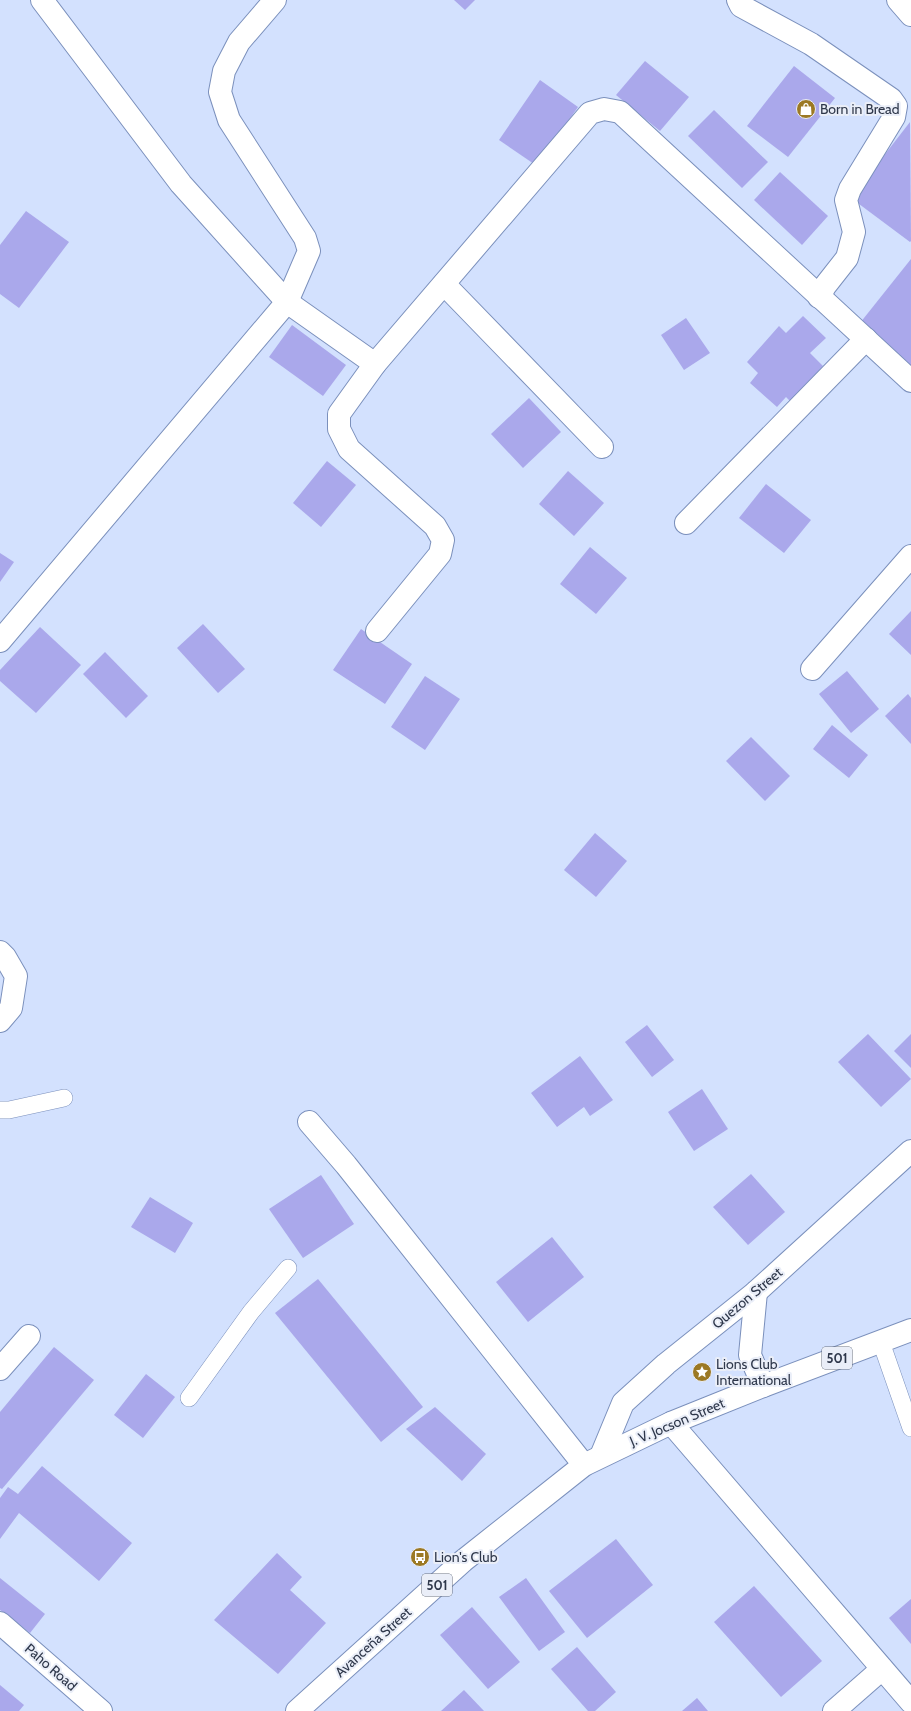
<svg xmlns="http://www.w3.org/2000/svg" width="911" height="1711" viewBox="0 0 911 1711" font-family="Cabin,sans-serif">
<style>
.building{fill:#aaa8eb}
.lines{fill:none;stroke-linecap:round;stroke-linejoin:round}
.service-casing{stroke:#7b90bc;stroke-width:18}
.minor-casing{stroke:#7b90bc;stroke-width:24}
.secondary-casing{stroke:#7b90bc;stroke-width:24}
.primary-casing{stroke:#7b90bc;stroke-width:24}
.service{stroke:#fff;stroke-width:17}
.minor{stroke:#fff;stroke-width:22}
.secondary{stroke:#fff;stroke-width:22}
.primary{stroke:#fff;stroke-width:22}
.labels{text-anchor:middle;stroke-width:4;stroke-linejoin:round;paint-order:stroke}
.shield{fill:#eaeef8;stroke:#666e7e;stroke-width:1}
.shield-label{font-size:13px;font-weight:bold;fill:#2e374a}
.poi-label{font-size:14px;fill:#2e374a;stroke:#eaeef8;text-anchor:start}
.street-label{font-size:14px;fill:#2e374a;stroke:#eaeef8}
</style>
<rect width="100%" height="100%" fill="#d3e1fe"/>
<g class="building">
<path d="M454,0H475L465,10Z"/>
<path d="M645,61L689,97L660,131L616,95Z"/>
<path d="M794,66L835,98L788,157L747,126Z"/>
<path d="M540,80L578,107L537,166L499,140Z"/>
<path d="M714,110L768,162L742,188L688,136Z"/>
<path d="M910,122L911,241L910,242L851,198Z"/>
<path d="M780,172L828,216L802,245L754,200Z"/>
<path d="M26,211L69,242L19,308L0,294V245Z"/>
<path d="M911,259V372L856,328Z"/>
<path d="M803,316L826,338L810,353L823,366L791,402L786,397L777,407L750,383L758,373L747,362L779,326L786,333Z"/>
<path d="M686,318L710,353L684,370L661,335Z"/>
<path d="M292,325L346,365L323,396L269,357Z"/>
<path d="M529,398L561,432L523,468L491,434Z"/>
<path d="M327,461L356,485L321,527L293,503Z"/>
<path d="M568,471L604,503L574,536L539,504Z"/>
<path d="M766,484L811,520L784,553L739,518Z"/>
<path d="M590,547L627,578L596,614L560,584Z"/>
<path d="M0,553L14,562L0,582Z"/>
<path d="M911,611V655L889,634Z"/>
<path d="M203,624L245,669L218,693L177,648Z"/>
<path d="M40,627L81,665L36,713L0,681V670Z"/>
<path d="M361,629L412,664L385,704L333,670Z"/>
<path d="M105,652L148,696L126,718L83,674Z"/>
<path d="M847,671L879,709L851,733L819,694Z"/>
<path d="M425,676L460,699L425,750L391,727Z"/>
<path d="M908,694L911,698V744L885,716Z"/>
<path d="M832,725L868,755L849,778L813,749Z"/>
<path d="M751,737L790,776L765,801L726,761Z"/>
<path d="M595,833L627,861L596,897L564,870Z"/>
<path d="M647,1025L674,1060L652,1077L625,1042Z"/>
<path d="M868,1034L911,1079L881,1107L838,1062Z"/>
<path d="M911,1034V1068L894,1051Z"/>
<path d="M580,1056L613,1100L590,1116L584,1107L557,1127L531,1093Z"/>
<path d="M702,1089L728,1129L694,1151L668,1112Z"/>
<path d="M751,1174L785,1212L748,1245L713,1207Z"/>
<path d="M321,1175L354,1224L303,1258L269,1209Z"/>
<path d="M150,1197L193,1223L175,1253L131,1227Z"/>
<path d="M552,1237L584,1277L528,1322L496,1282Z"/>
<path d="M318,1279L423,1407L381,1442L275,1313Z"/>
<path d="M54,1347L94,1380L2,1489L0,1488V1412Z"/>
<path d="M146,1374L175,1397L143,1438L114,1415Z"/>
<path d="M435,1407L486,1454L462,1481L406,1429Z"/>
<path d="M42,1466L132,1543L99,1581L19,1513L0,1539V1498L8,1487L18,1494Z"/>
<path d="M616,1539L653,1585L587,1638L549,1591Z"/>
<path d="M277,1553L302,1577L290,1590L326,1623L278,1674L214,1620Z"/>
<path d="M0,1578L45,1614L30,1633L0,1610Z"/>
<path d="M526,1578L565,1632L539,1651L499,1597Z"/>
<path d="M754,1586L822,1661L781,1697L714,1622Z"/>
<path d="M911,1599V1644L889,1618Z"/>
<path d="M472,1607L520,1662L488,1689L440,1635Z"/>
<path d="M577,1647L616,1692L595,1711H588L551,1669Z"/>
<path d="M0,1685L24,1705L19,1711H0Z"/>
<path d="M464,1690L484,1711H441Z"/>
<path d="M697,1698L708,1711H682Z"/>
</g>
<g class="lines">
<defs>
<g id="service">
<path d="M0,1110H9L64,1098"/>
<path d="M881,1342L911,1428"/>
<path d="M189,1398L251,1312L288,1268"/>
</g>
<g id="minor">
<path d="M42,0L181,184L287,302L375,364"/>
<path d="M738,0L741,6L811,44L891,99L896,106L894,117L850,189L846,200L854,232L847,258L825,286L819,297"/>
<path d="M898,0L911,15"/>
<path d="M444,284L602,447"/>
<path d="M686,523L866,339"/>
<path d="M377,631L440,554L443,540L435,526L349,449L339,429V414L375,364L590,113L604,109L620,112L911,381"/>
<path d="M0,641L287,302L309,251L305,238L229,120L220,92L224,71L239,42L275,0"/>
<path d="M812,669L911,556"/>
<path d="M0,952L5,957L16,976L11,1008L0,1021"/>
<path d="M309,1122L346,1165L584,1465"/>
<path d="M0,1369L29,1336"/>
<path d="M671,1423L911,1702"/>
<path d="M0,1623L101,1711"/>
<path d="M834,1711L882,1669"/>
</g>
<g id="secondary">
<path d="M756,1292L750,1355L763,1386"/>
<path d="M601,1456L623,1403L666,1364L756,1292L911,1151"/>
</g>
<path id="primary" d="M297,1711L463,1561L584,1465L671,1423L763,1386L911,1330"/>
</defs>
<use href="#service" class="service-casing"/>
<use href="#minor" class="minor-casing"/>
<use href="#secondary" class="secondary-casing"/>
<use href="#primary" class="primary-casing"/>
<use href="#service" class="service"/>
<use href="#minor" class="minor"/>
<use href="#secondary" class="secondary"/>
<use href="#primary" class="primary"/>
</g>
<defs>
<symbol id="shop-disc" viewBox="-11 -11 22 22"><circle r="9.5" fill="#9c7924" stroke="#eaeef8"/><path d="M-5-2.5h2.3a2.7 3.5 0 0 1 5.4 0H5L5.5 6h-11ZM-1.5-2.5h3a1.5 2.3 0 0 0-3 0Z" fill="#fff"/></symbol>
<symbol id="sight-disc" viewBox="-11 -11 22 22"><circle r="9.5" fill="#9c7924" stroke="#eaeef8"/><path d="M0-6L1.8-2.2L6-1.7L2.9 1.2L3.7 5.4L0 3.3L-3.7 5.4L-2.9 1.2L-6-1.7L-1.8-2.2Z" fill="#fff"/></symbol>
<symbol id="bus-disc" viewBox="-11 -11 22 22"><circle r="9.5" fill="#9c7924" stroke="#eaeef8"/><path d="M-5-6H5V4H4V6H2V4H-2V6H-4V4H-5ZM-3.5-4V0h7V-4ZM-3.5 1.2v1.5H-2V1.2ZM2 1.2v1.5H3.5V1.2Z" fill="#fff"/></symbol>
</defs>
<g fill-rule="evenodd">
<use href="#shop-disc" x="795" y="98" width="22" height="22"/>
<use href="#sight-disc" x="691" y="1361" width="22" height="22"/>
<use href="#bus-disc" x="409" y="1546" width="22" height="22"/>
</g>
<g class="labels">
<g class="shield">
<rect x="822" y="1347" width="30" height="22" rx="3"/>
<rect x="422" y="1574" width="30" height="22" rx="3"/>
</g>
<g class="shield-label">
<text x="837" y="1363">501</text>
<text x="437" y="1590">501</text>
</g>
<g class="poi-label">
<text x="820" y="114">Born in Bread</text>
<text x="716" y="1369">Lions Club<tspan x="716" dy="16">International</tspan></text>
<text x="434" y="1562">Lion's Club</text>
</g>
<g class="street-label">
<text transform="translate(747 1298) rotate(-40)" y="5">Quezon Street</text>
<text transform="translate(677 1422) rotate(-23)" y="5">J. V. Jocson Street</text>
<text transform="translate(373 1642) rotate(-42)" y="5">Avanceña Street</text>
<text transform="translate(51 1667) rotate(41)" y="5">Paho Road</text>
</g>
</g>
</svg>
